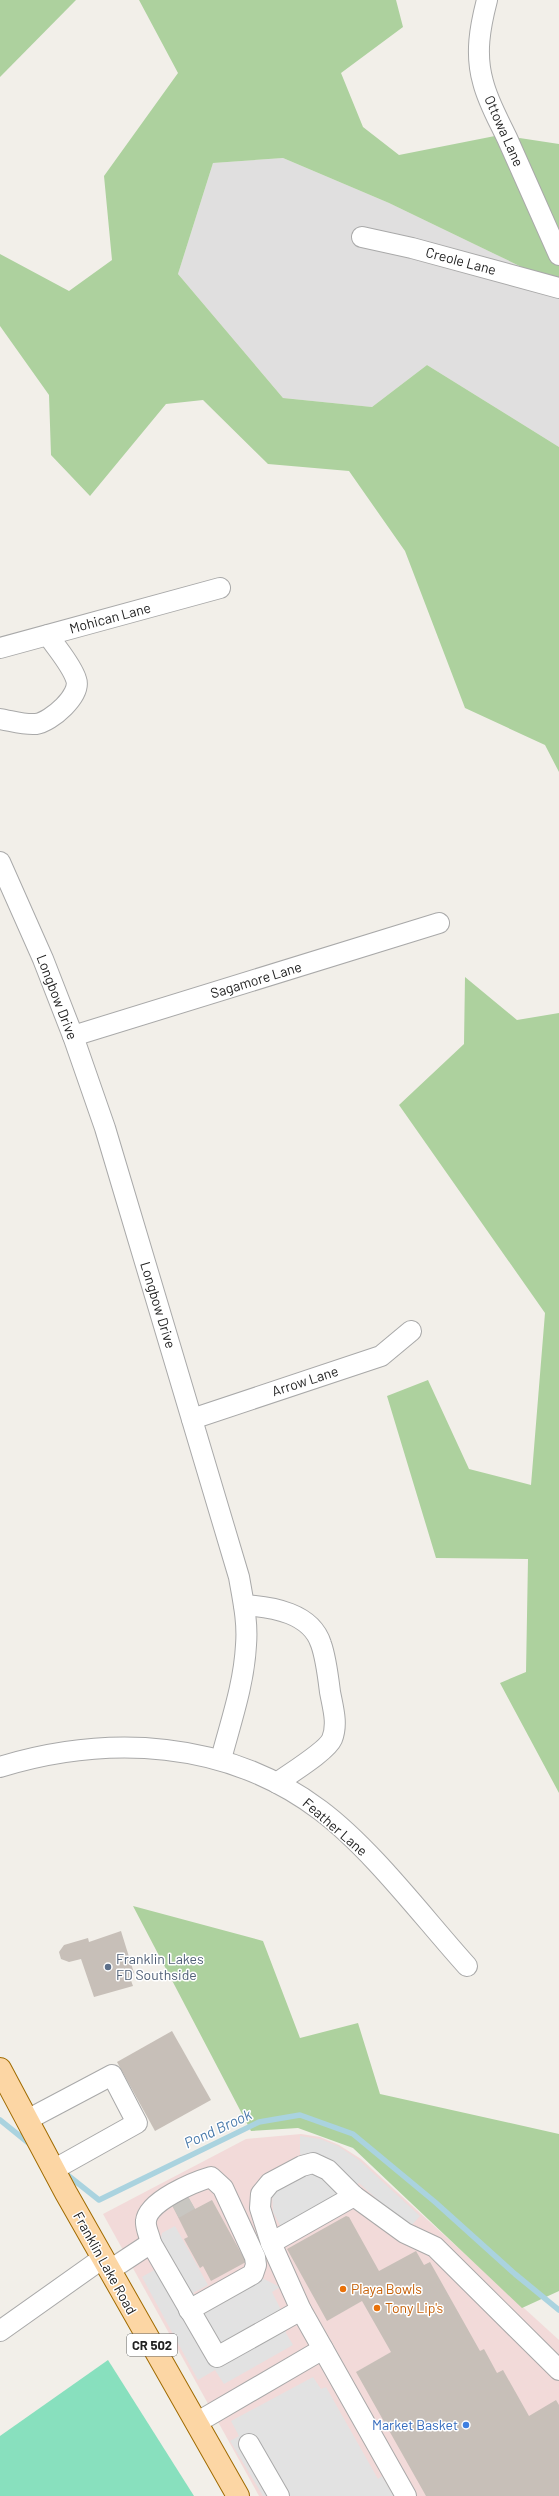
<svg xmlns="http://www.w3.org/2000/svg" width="559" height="2496" viewBox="0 0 559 2496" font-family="Barlow,sans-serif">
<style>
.residential{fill:#e0dfdf}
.commercial{fill:#f2dad9}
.forest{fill:#add19e}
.pitch{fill:#88e0be}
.parking{fill:#e2e2e2}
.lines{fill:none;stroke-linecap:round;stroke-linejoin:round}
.stream{stroke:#aad3df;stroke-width:5.5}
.building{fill:#c7bfb8}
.minor-tunnel{stroke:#c8c6c1;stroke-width:20;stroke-dasharray:20 10;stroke-linecap:butt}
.minor-casing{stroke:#a9a9a9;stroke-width:22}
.major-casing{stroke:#a06b00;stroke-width:24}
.minor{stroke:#fff;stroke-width:20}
.major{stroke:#fcd6a4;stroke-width:22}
.service-dot{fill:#5c6f8a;stroke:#fff;stroke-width:1.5}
.food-dot{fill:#e8710a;stroke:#fff;stroke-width:1.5}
.shop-dot{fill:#3f7fe0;stroke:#fff;stroke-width:1.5}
.labels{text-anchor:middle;stroke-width:3;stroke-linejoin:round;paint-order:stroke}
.shield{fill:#fff;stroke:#646464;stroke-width:1}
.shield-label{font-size:13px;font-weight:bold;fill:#222}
.street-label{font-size:14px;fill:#222;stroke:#fff}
.service-label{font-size:14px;fill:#4e5e75;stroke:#fff;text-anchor:start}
.food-label{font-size:14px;fill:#c56008;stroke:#fff;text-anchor:start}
.shop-label{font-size:14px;fill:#366cbe;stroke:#fff;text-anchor:end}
.water-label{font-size:15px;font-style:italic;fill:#4a7aab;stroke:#fff}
</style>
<rect width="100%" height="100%" fill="#f2efe9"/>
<path class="residential" d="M283,158L389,203L559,285V447L427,365L372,407L283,398L178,274L213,163Z"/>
<path class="commercial" d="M301,2134L320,2137L339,2145L361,2159L559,2340V2496H259L103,2214L246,2139Z"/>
<g class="forest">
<path d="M0,0H76L0,77Z"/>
<path d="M139,0H396L403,27L341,73L363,127L399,155L500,135L559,144V285L389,203L283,158L213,163L178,274L283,398L372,407L427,365L559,447V772L545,745L465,708L405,551L349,471L268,464L203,400L166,404L90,496L51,455L49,395L0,326V254L69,291L112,260L104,176L178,73Z"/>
<path d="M465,977L517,1020L559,1013V1793L500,1683L526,1672L528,1559L436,1558L387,1396L428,1380L469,1469L531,1485L545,1313L399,1105L464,1044Z"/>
<path d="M133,1906L263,1941L300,2038L358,2023L380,2094L559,2134V2291L522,2308L353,2148L298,2128L251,2131Z"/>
</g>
<path class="pitch" d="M108,2360L194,2496H0V2436Z"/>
<g class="parking">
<path d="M300,2136L320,2139L338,2146L359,2160L420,2216L409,2228L359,2183L281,2227L273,2212L272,2192L305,2173L300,2153Z"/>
<path d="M175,2226L208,2285L193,2293L200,2298L248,2271L280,2287L272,2292L281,2310L286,2333L293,2345L224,2384L215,2370L198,2380L142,2277L156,2269L162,2233Z"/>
<path d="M313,2377L321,2389L326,2387L378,2479L382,2476L394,2496H263L230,2441L239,2436L231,2421Z"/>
</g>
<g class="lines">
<g class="stream">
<path d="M0,2120L31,2145"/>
<path d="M65,2173L99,2200L259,2122L300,2115L353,2134L435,2202L515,2274L559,2310"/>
</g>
</g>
<g class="building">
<path d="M121,1931L134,1973L129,1975L133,1986L94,1997L81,1959L69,1962L61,1959L59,1952L64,1945L88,1938L89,1942Z"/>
<path d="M172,2031L211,2100L155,2131L117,2062Z"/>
<path d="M187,2195L195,2209L212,2200L246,2262L211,2281L203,2266L200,2268L184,2239L188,2237L171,2203Z"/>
<path d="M346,2216L349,2217L379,2271L416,2251L424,2265L430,2262L480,2351L484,2349L497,2373L503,2370L529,2416L556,2400L559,2405V2496H426L356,2372L391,2352L362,2301L327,2321L287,2249Z"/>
</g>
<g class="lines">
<path class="minor-tunnel" d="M174,2209L190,2200"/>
<defs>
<g id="minor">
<path d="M487,0C480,27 475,54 483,82C488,102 498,119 507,138C524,177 542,216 559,255"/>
<path d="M362,237L412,248L559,288"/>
<path d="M0,648L220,588"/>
<path d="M0,719C12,721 24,725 36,724C51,722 82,695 76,679C71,664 57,649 48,635"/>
<path d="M0,862L43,959L73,1036L105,1128L239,1577C243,1600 248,1622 246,1645C244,1684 231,1721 221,1759"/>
<path d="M73,1036L439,923"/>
<path d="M192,1419L381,1356L411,1331"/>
<path d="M244,1605C273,1607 311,1613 321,1644C326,1658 328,1676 330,1692C333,1708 338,1724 332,1739C327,1751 289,1774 277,1783"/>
<path d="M0,1767C108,1734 227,1740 320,1810C372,1849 422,1916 467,1966"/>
<path d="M27,2120L112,2075L137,2123L53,2170"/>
<path d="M151,2243C150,2237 145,2227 146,2221C148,2201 194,2182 211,2177L223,2188L255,2257L256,2265L253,2274L189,2310"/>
<path d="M271,2243L354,2196"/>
<path d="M110,2270L151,2243L217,2357L301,2310"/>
<path d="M0,2331L103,2258"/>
<path d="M196,2423L323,2349"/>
<path d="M249,2444L279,2496"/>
<path d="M406,2496L301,2310L271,2243L260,2208L261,2194L270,2183L302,2166L313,2163L328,2170L354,2196L405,2233L435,2247L559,2370"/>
</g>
<path id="major" d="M0,2069L66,2193L238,2496"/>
</defs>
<use href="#minor" class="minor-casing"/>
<use href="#major" class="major-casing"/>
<use href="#minor" class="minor"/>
<use href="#major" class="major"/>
</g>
<circle class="service-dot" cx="108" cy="1967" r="4"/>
<g class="food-dot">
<circle cx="343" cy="2289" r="4"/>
<circle cx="377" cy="2308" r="4"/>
</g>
<circle class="shop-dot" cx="466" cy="2425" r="4"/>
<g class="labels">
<rect class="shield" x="127" y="2334" width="50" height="22" rx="3"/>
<g class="shield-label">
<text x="152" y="2350">CR 502</text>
</g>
<g class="street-label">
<text transform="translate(504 131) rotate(66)" y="5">Ottowa Lane</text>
<text transform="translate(461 261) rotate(15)" y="5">Creole Lane</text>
<text transform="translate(110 618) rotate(-15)" y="5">Mohican Lane</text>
<text transform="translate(256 980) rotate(-17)" y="5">Sagamore Lane</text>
<text transform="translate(57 997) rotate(69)" y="5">Longbow Drive</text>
<text transform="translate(158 1305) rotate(73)" y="5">Longbow Drive</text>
<text transform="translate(305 1381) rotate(-18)" y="5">Arrow Lane</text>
<text transform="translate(335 1827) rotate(41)" y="5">Feather Lane</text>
<text transform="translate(105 2263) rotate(61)" y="5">Franklin Lake Road</text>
</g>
<g class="service-label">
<text x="116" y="1964">Franklin Lakes<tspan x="116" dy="16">FD Southside</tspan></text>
</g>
<g class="food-label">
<text x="351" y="2294">Playa Bowls</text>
<text x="385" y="2313">Tony Lip's</text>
</g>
<g class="shop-label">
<text x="458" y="2430">Market Basket</text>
</g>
<g class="water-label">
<text transform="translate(218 2129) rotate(-25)" y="5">Pond Brook</text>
</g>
</g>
</svg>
